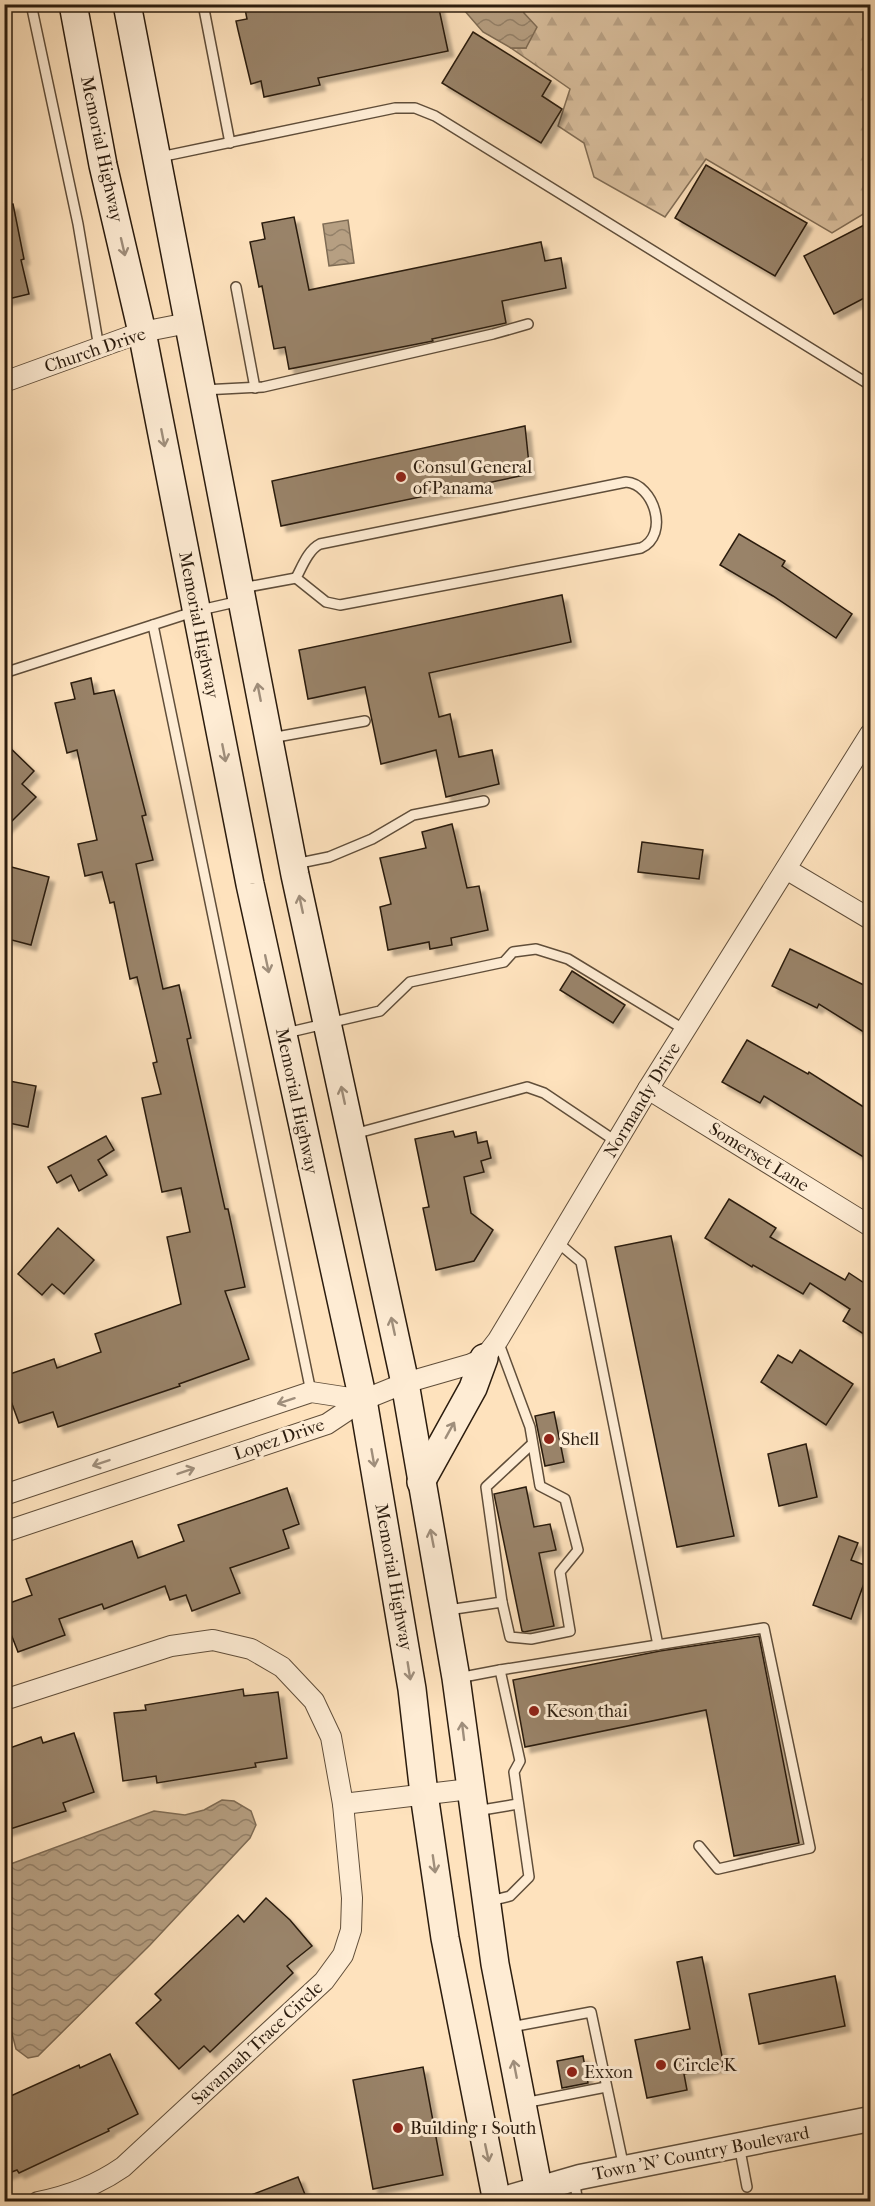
<svg xmlns="http://www.w3.org/2000/svg" width="875" height="2206" viewBox="0 0 875 2206" font-family="'IM FELL French Canon',serif">
<style>
.forest{fill:url(#forest-firs);stroke:#826e56;stroke-width:1.5}
.water{fill:url(#water-waves);stroke:#7e6b54;stroke-width:1.5}
.building{fill:#998369;stroke:#2b1c0e;stroke-width:1.5;filter:url(#shadow)}
.lines{fill:none;stroke-linecap:round;stroke-linejoin:round}
.service-casing{stroke:#604e3a;stroke-width:12}
.minor-casing{stroke:#604e3a;stroke-width:22}
.tertiary-casing{stroke:#604e3a;stroke-width:27}
.secondary-casing{stroke:#2b1c0e;stroke-width:30}
.service{stroke:#feecd4;stroke-width:9}
.minor{stroke:#feecd4;stroke-width:20}
.tertiary{stroke:#feecd4;stroke-width:24}
.secondary{stroke:#feecd4;stroke-width:27}
.oneway{stroke:#9f8e7b}
.poi-dot{fill:#8f2418;stroke:#feecd4;stroke-width:2}
.labels{text-anchor:middle;stroke-width:6;stroke-linejoin:round;paint-order:stroke}
.street-label{font-size:18px;fill:#2b1c0e;stroke:#feecd4}
.poi-label{font-size:18px;fill:#2b1c0e;stroke:#feecd4;text-anchor:start}
</style>
<defs>
<pattern id="forest-firs" width="22" height="20" patternUnits="userSpaceOnUse" patternTransform="scale(1.5)"><rect width="22" height="20" fill="#dac09f"/><path d="M5 1l3.5 6h-7zM16 11l3.5 6h-7z" fill="#bba488"/></pattern>
<pattern id="water-waves" width="16" height="10" patternUnits="userSpaceOnUse" patternTransform="scale(1.5)"><rect width="16" height="10" fill="#b69f82"/><path d="M0 5q4-4 8 0t8 0" fill="none" stroke="#948169"/></pattern>
<filter id="shadow"><feDropShadow dx="5.5" dy="5.5" stdDeviation="1.5" flood-color="#0004"/></filter>
</defs>
<rect width="100%" height="100%" fill="#fee2bd"/>
<filter id="stains"><feTurbulence type="fractalNoise" baseFrequency=".00333" numOctaves="4"/><feColorMatrix values="0 0 0 0 .2 0 0 0 0 .09 0 0 0 0 .02 0 0 0 .5 -.17"/></filter>
<radialGradient id="worn" r=".72"><stop offset=".6" stop-color="#630" stop-opacity="0"/><stop offset="1" stop-color="#630" stop-opacity=".3"/></radialGradient>
<path class="forest" d="M520,5H870V210L832,233L706,159L665,217L594,177L584,143L558,126L570,89L511,48H526L523,13Z"/>
<g class="water">
<path d="M462,5H520L524,13L537,27L526,48H511L483,32L463,9Z"/>
<path d="M348,220L354,263L329,266L323,224Z"/>
<path d="M222,1800L234,1801L251,1811L256,1825L250,1838L150,1945L38,2056L28,2058L16,2049L5,2007V1866L154,1811L185,1815L204,1810Z"/>
</g>
<g class="building">
<path d="M244,4H438L448,51L318,78L320,85L264,97L261,81L251,84L238,30L236,21L247,19Z"/>
<path d="M473,32L551,81L542,96L562,109L541,143L442,83Z"/>
<path d="M706,165L807,223L775,276L675,218Z"/>
<path d="M13,204L24,259L21,260L29,294L4,300V205Z"/>
<path d="M294,217L309,290L541,242L545,261L561,258L566,288L502,301L506,323L432,339L433,341L289,369L285,347L274,349L262,286L259,287L250,242L265,239L262,223Z"/>
<path d="M870,222V295L834,314L804,256Z"/>
<path d="M525,426L530,474L281,526L272,481Z"/>
<path d="M739,534L785,561L782,566L852,614L836,638L773,596L720,565Z"/>
<path d="M562,595L571,642L429,673L439,717L450,714L459,757L492,750L499,784L446,797L436,750L381,764L365,687L308,699L299,650Z"/>
<path d="M91,678L94,694L114,690L146,815L142,816L153,860L136,864L163,989L179,985L191,1038L187,1039L225,1209H228L245,1287L225,1291L249,1359L179,1384L180,1386L58,1427L53,1412L19,1423L4,1382V1376L54,1359L57,1368L101,1352L95,1334L181,1304L167,1237L190,1232L181,1188L162,1192L142,1098L161,1094L153,1063L157,1062L137,977L130,979L114,902L110,903L102,872L85,876L78,844L97,840L77,750L67,753L55,703L75,699L71,683Z"/>
<path d="M4,742L34,771L22,784L36,797L4,829Z"/>
<path d="M452,824L467,888L479,886L488,930L451,938L452,945L430,949L429,942L388,950L380,907L391,904L380,858L426,848L422,832Z"/>
<path d="M642,842L703,850L699,879L638,872Z"/>
<path d="M4,865L49,877L31,945L4,938Z"/>
<path d="M790,949L870,988V1036L819,1004L817,1008L772,986Z"/>
<path d="M572,971L625,1005L613,1023L560,990Z"/>
<path d="M747,1040L808,1074L809,1072L870,1111V1161L764,1096L760,1103L722,1082Z"/>
<path d="M4,1080L36,1086L28,1127L4,1122Z"/>
<path d="M453,1131L455,1137L476,1132L478,1143L487,1141L491,1158L481,1161L484,1172L464,1177L471,1213L493,1230L474,1261L436,1270L423,1208L429,1207L415,1139Z"/>
<path d="M106,1136L114,1150L98,1160L107,1175L79,1191L71,1175L57,1183L48,1167Z"/>
<path d="M729,1199L776,1228L770,1237L845,1280L849,1273L870,1287V1338L843,1321L850,1309L810,1283L803,1294L753,1265L752,1267L705,1238Z"/>
<path d="M58,1228L94,1260L64,1294L52,1284L42,1295L18,1274Z"/>
<path d="M671,1236L734,1536L677,1547L615,1247Z"/>
<path d="M800,1350L853,1384L826,1425L761,1382L778,1355L792,1363Z"/>
<path d="M554,1412L564,1462L545,1466L535,1416Z"/>
<path d="M806,1444L817,1497L779,1506L768,1454Z"/>
<path d="M526,1487L534,1527L550,1524L556,1550L539,1553L554,1626L524,1632L522,1631L494,1494Z"/>
<path d="M287,1488L299,1524L283,1530L289,1548L230,1568L240,1593L192,1611L186,1595L170,1600L165,1586L104,1609L102,1604L59,1619L65,1635L18,1652L4,1616V1605L32,1595L26,1579L132,1541L138,1558L184,1541L178,1525Z"/>
<path d="M839,1536L858,1543L851,1560L870,1567L851,1619L813,1605Z"/>
<path d="M759,1636L799,1843L734,1856L706,1710L525,1747L513,1680L660,1651Z"/>
<path d="M243,1689L244,1696L278,1692L287,1758L255,1763L256,1767L157,1783L156,1776L123,1781L114,1713L146,1710L145,1705Z"/>
<path d="M74,1733L94,1792L63,1803L66,1811L4,1831V1750L41,1737L43,1743Z"/>
<path d="M266,1898L290,1920L312,1946L287,1966L293,1973L210,2052L204,2046L179,2069L136,2023L161,2000L155,1994L238,1915L244,1922Z"/>
<path d="M702,1957L724,2066L684,2074L687,2090L647,2098L635,2040L690,2029L677,1962Z"/>
<path d="M835,1976L845,2026L759,2044L749,1994Z"/>
<path d="M110,2054L138,2114L108,2129L109,2131L19,2173L17,2170L4,2175V2099L79,2065L80,2068Z"/>
<path d="M583,2056L588,2083L562,2088L557,2061Z"/>
<path d="M423,2067L443,2175L373,2189L353,2080Z"/>
<path d="M298,2177L308,2202H238V2200Z"/>
</g>
<g class="lines">
<defs>
<g id="service">
<path d="M31,4L78,224L99,348"/>
<path d="M203,4L230,143"/>
<path d="M160,157L395,108H415L435,116L870,385"/>
<path d="M236,287L255,388"/>
<path d="M203,390L263,387L493,334L528,324"/>
<path d="M626,482C654,484 670,535 641,548L340,605L326,602L296,578C302,567 308,550 320,544Z"/>
<path d="M242,588L296,578"/>
<path d="M153,625L311,1392"/>
<path d="M4,673L196,611L240,601"/>
<path d="M271,738L365,721"/>
<path d="M295,864L329,857L372,839L413,815L484,801"/>
<path d="M286,1033L380,1011L410,982L504,962L513,952L536,949L568,959L685,1030"/>
<path d="M354,1134L527,1087L544,1093L617,1142"/>
<path d="M557,1242L581,1262L658,1645"/>
<path d="M502,1602L486,1487L532,1444"/>
<path d="M448,1610L502,1602L510,1637L531,1639L570,1631L560,1572L578,1550L565,1499L540,1486L530,1427L498,1341"/>
<path d="M458,1678L500,1670"/>
<path d="M476,1811L518,1804"/>
<path d="M490,1901L510,1896L529,1877L514,1772L520,1761L500,1670L764,1628L810,1848L718,1869L699,1846"/>
<path d="M511,2027L591,2012L624,2168"/>
<path d="M524,2103L606,2087"/>
<path d="M739,2145L747,2187"/>
<path d="M574,2180L578,2202"/>
</g>
<g id="minor">
<path d="M4,382L142,332L188,323"/>
<path d="M786,869L870,919"/>
<path d="M648,1089L870,1226"/>
<path d="M4,1495L311,1392L363,1400"/>
<path d="M4,1532L327,1424L363,1400L405,1383L471,1364L484,1358L498,1340L648,1089L870,734"/>
<path d="M4,1700L171,1646L213,1640L251,1649L282,1667L314,1701L331,1737L343,1804L352,1898L351,1930L343,1955L324,1981L123,2167C97,2185 69,2196 38,2202"/>
<path d="M343,1804L470,1789"/>
</g>
<path id="tertiary" d="M497,2201L580,2177L870,2119"/>
<g id="secondary">
<path d="M73,4L103,165L142,332L250,884L363,1400L412,1689L424,1794L445,1938L497,2202"/>
<path d="M127,4L295,875L405,1383L456,1678L495,1964L541,2202"/>
<path d="M421,1482L473,1388L484,1358"/>
</g>
</defs>
<use href="#service" class="service-casing"/>
<use href="#minor" class="minor-casing"/>
<use href="#tertiary" class="tertiary-casing"/>
<use href="#secondary" class="secondary-casing"/>
<use href="#service" class="service"/>
<use href="#minor" class="minor"/>
<use href="#tertiary" class="tertiary"/>
<use href="#secondary" class="secondary"/>
</g>
<defs><path id="oneway-shaft" d="M-6 0H5M1.5-3L5.5 0L1.5 3" fill="none" stroke-width="1.6" stroke-linecap="round" stroke-linejoin="round" transform="scale(1.5)"/></defs>
<g class="oneway">
<use href="#oneway-shaft" transform="translate(123 247) rotate(77)"/>
<use href="#oneway-shaft" transform="translate(163 438) rotate(79)"/>
<use href="#oneway-shaft" transform="translate(259 692) rotate(-101)"/>
<use href="#oneway-shaft" transform="translate(224 753) rotate(79)"/>
<use href="#oneway-shaft" transform="translate(301 904) rotate(-102)"/>
<use href="#oneway-shaft" transform="translate(267 964) rotate(78)"/>
<use href="#oneway-shaft" transform="translate(343 1095) rotate(-102)"/>
<use href="#oneway-shaft" transform="translate(393 1326) rotate(-102)"/>
<use href="#oneway-shaft" transform="translate(286 1401) rotate(162)"/>
<use href="#oneway-shaft" transform="translate(450 1430) rotate(-61)"/>
<use href="#oneway-shaft" transform="translate(373 1458) rotate(80)"/>
<use href="#oneway-shaft" transform="translate(101 1463) rotate(161)"/>
<use href="#oneway-shaft" transform="translate(186 1471) rotate(-19)"/>
<use href="#oneway-shaft" transform="translate(432 1538) rotate(-101)"/>
<use href="#oneway-shaft" transform="translate(409 1671) rotate(81)"/>
<use href="#oneway-shaft" transform="translate(463 1731) rotate(-97)"/>
<use href="#oneway-shaft" transform="translate(434 1864) rotate(82)"/>
<use href="#oneway-shaft" transform="translate(515 2069) rotate(-101)"/>
<use href="#oneway-shaft" transform="translate(487 2153) rotate(78)"/>
</g>
<g class="poi-dot">
<circle cx="401" cy="477" r="6"/>
<circle cx="549" cy="1439" r="6"/>
<circle cx="534" cy="1711" r="6"/>
<circle cx="661" cy="2065" r="6"/>
<circle cx="572" cy="2072" r="6"/>
<circle cx="398" cy="2128" r="6"/>
</g>
<g class="labels">
<g class="street-label">
<text transform="translate(102 149) rotate(78)" y="6">Memorial Highway</text>
<text transform="translate(95 350) rotate(-19)" y="6">Church Drive</text>
<text transform="translate(199 625) rotate(79)" y="6">Memorial Highway</text>
<text transform="translate(642 1100) rotate(-59)" y="6">Normandy Drive</text>
<text transform="translate(297 1101) rotate(78)" y="6">Memorial Highway</text>
<text transform="translate(759 1157) rotate(32)" y="6">Somerset Lane</text>
<text transform="translate(279 1439) rotate(-19)" y="6">Lopez Drive</text>
<text transform="translate(394 1577) rotate(80)" y="6">Memorial Highway</text>
<text transform="translate(257 2043) rotate(-43)" y="6">Savannah Trace Circle</text>
<text transform="translate(701 2153) rotate(-11)" y="6">Town 'N' Country Boulevard</text>
</g>
<g class="poi-label">
<text x="413" y="473">Consul General<tspan x="413" dy="21">of Panama</tspan></text>
<text x="561" y="1445">Shell</text>
<text x="546" y="1717">Keson thai</text>
<text x="673" y="2071">Circle K</text>
<text x="584" y="2078">Exxon</text>
<text x="410" y="2134">Building 1 South</text>
</g>
</g>
<rect width="875" height="2206" fill="none" stroke="#fee2bd" stroke-width="24"/>
<rect x="6" y="6" width="863" height="2194" fill="none" stroke="#2b1c0e" stroke-width="3"/>
<rect x="12" y="12" width="851" height="2182" fill="none" stroke="#2b1c0e" stroke-width="1.5"/>
<rect width="100%" height="100%" filter="url(#stains)"/>
<rect width="100%" height="100%" fill="url(#worn)"/>
</svg>
